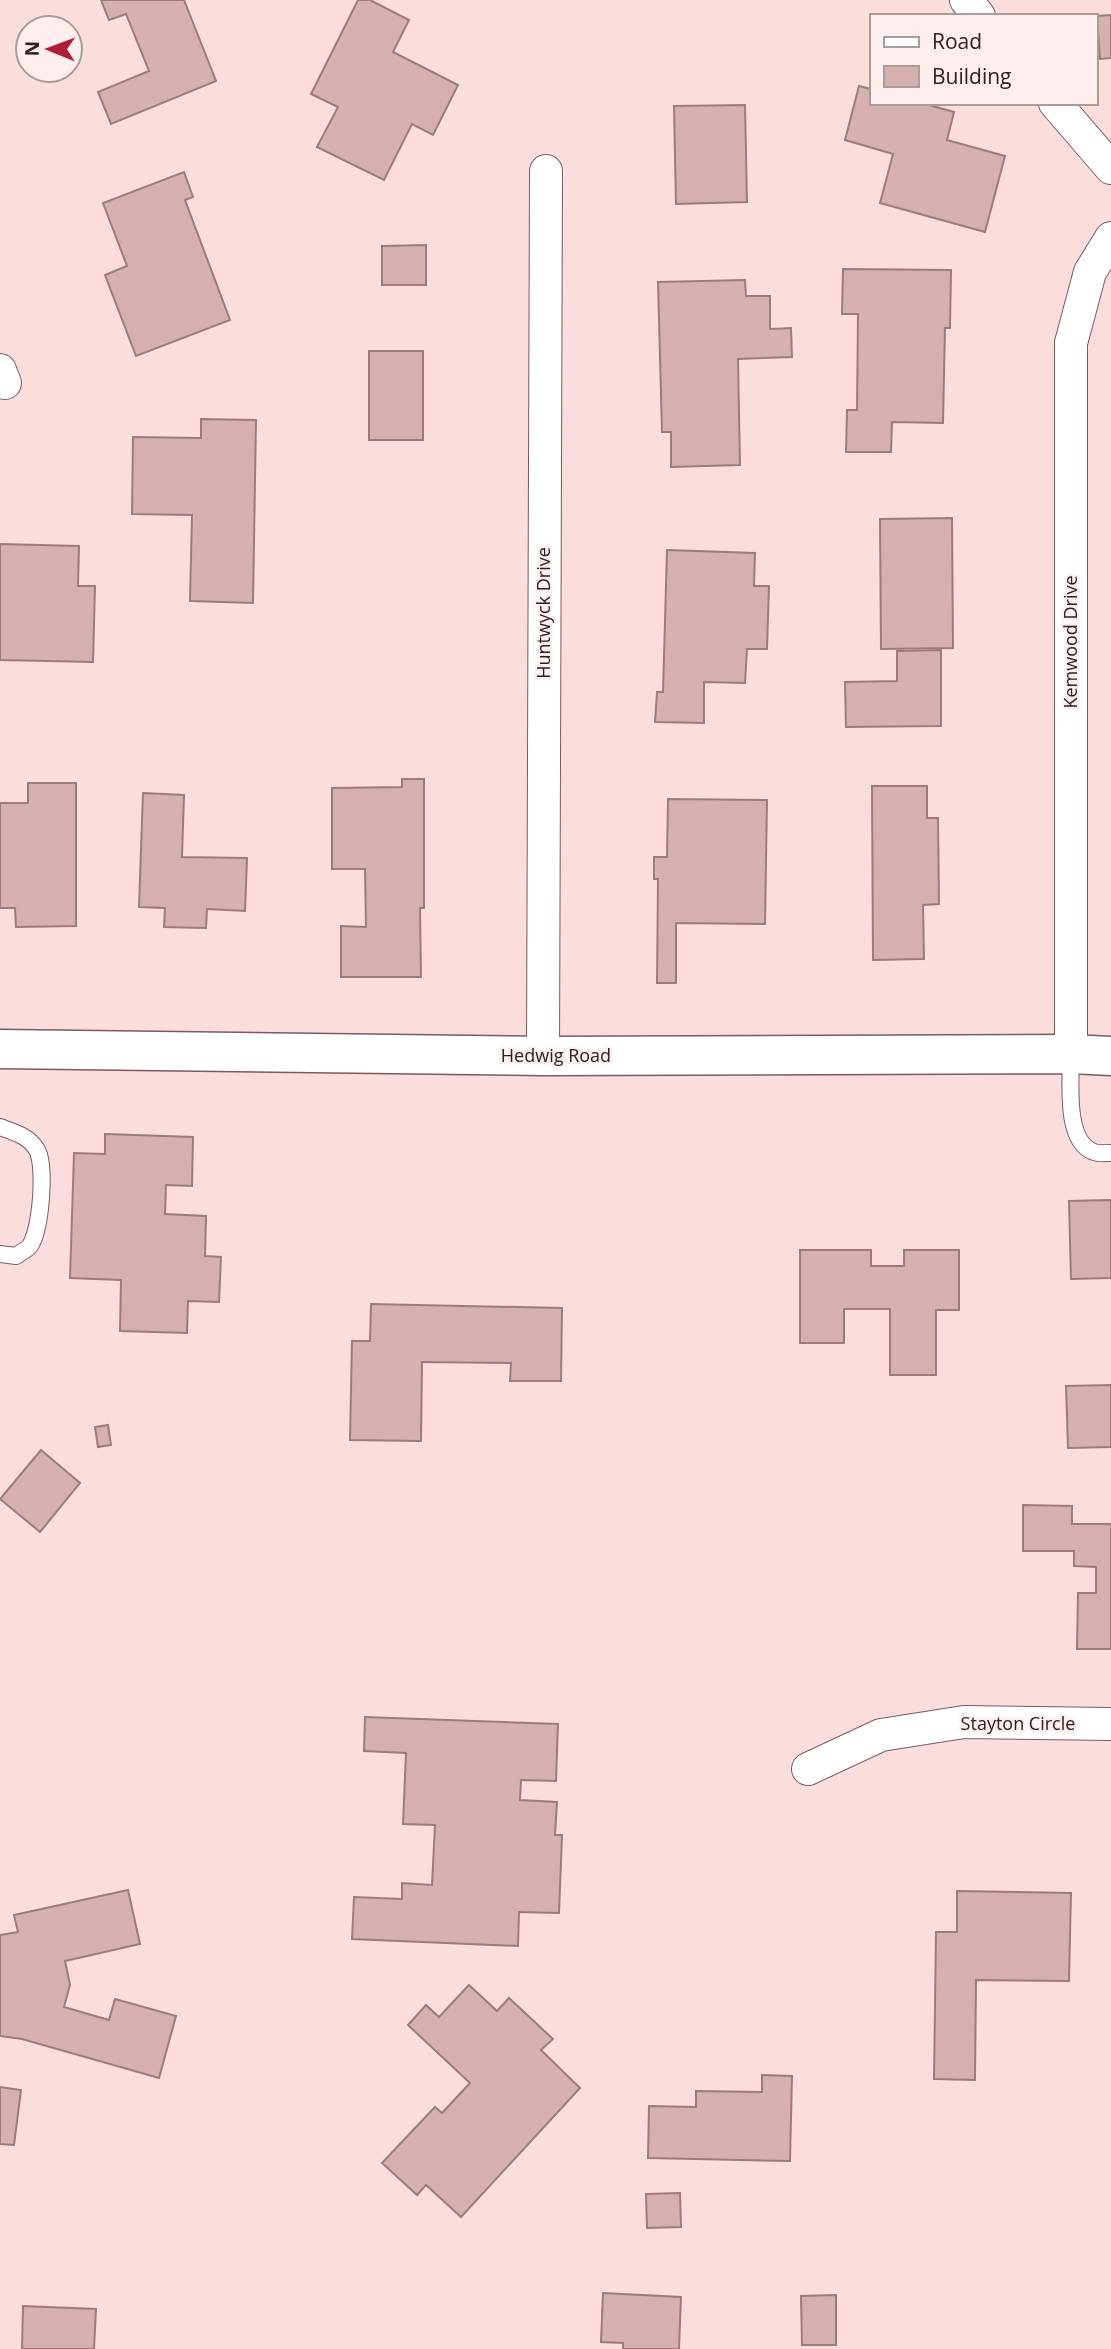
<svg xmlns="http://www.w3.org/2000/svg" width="1111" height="2349" viewBox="0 0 1111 2349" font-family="'Open Sans',sans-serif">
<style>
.building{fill:#d5b0b0;stroke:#9e7b7b;stroke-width:2}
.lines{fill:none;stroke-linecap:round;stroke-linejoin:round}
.service-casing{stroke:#7b5a5b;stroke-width:18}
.minor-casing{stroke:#7b5a5b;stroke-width:34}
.tertiary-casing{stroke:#7b5a5b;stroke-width:41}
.service{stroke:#fff;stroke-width:16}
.minor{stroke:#fff;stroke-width:32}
.tertiary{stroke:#fff;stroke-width:38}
.labels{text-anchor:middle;stroke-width:5;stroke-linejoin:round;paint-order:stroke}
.street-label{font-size:18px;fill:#2e2020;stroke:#feeeee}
</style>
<rect width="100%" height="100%" fill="#fcdddd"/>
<g class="building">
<path d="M101,0H184L216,81L111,124L98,92L149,71L126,14L109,20Z"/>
<path d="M358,0H370L409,20L393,52L458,85L433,135L412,124L384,180L317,147L338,107L311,94Z"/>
<path d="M1111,15V58L1100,59L1097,16Z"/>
<path d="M859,86L871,89V103H922L954,112L947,140L1005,156L985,232L880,203L893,154L845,140Z"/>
<path d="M745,105L747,202L676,204L674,106Z"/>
<path d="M184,172L193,197L185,200L230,320L136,356L105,275L127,266L103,203Z"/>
<path d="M426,245V285H382V246Z"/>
<path d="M843,269L951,270L950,328H945L943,423L892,422L891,452H846L847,410H857L858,314H842Z"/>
<path d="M745,280L746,296H770V329L791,328L792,357L738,359L740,465L671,467V432H662L658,282Z"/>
<rect x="369" y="351" width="54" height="89"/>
<path d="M201,419L256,420L253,603L190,601L192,515L132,514L133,437L201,438Z"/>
<path d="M952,518L953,648L881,649L880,519Z"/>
<path d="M0,544L79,546L78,586H95L93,662L0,660Z"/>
<path d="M667,550L755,553L754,586H769L767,649H747L745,683L704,682V723L655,722L657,692H663Z"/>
<path d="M941,650V726L846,727L845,682L897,681V651Z"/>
<path d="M402,779H424V908H420L421,977H341V926L366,927L365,869H332V788L402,787Z"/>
<path d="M28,783H76V926L16,927L15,908H0V803H28Z"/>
<path d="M872,786H927V818H938L939,904L923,905L924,959L873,960Z"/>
<path d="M143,793L184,795L182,857L247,858L245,911L207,909L206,928L164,927L165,908L139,907Z"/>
<path d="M668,799L767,800L765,924L676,923V983H657L658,879H654V857H667Z"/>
<path d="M105,1134L193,1137L192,1186L166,1185L165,1214L206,1216L205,1256L221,1257L219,1302L188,1301L187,1333L120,1331L121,1280L70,1278L74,1153L105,1154Z"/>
<path d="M1111,1200V1278L1071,1279L1069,1201Z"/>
<path d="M800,1250H871V1266H904V1250H959V1310H936V1375H890V1309H844V1343H800Z"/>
<path d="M371,1304L562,1308L561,1381H510L511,1363L422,1362L421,1441L350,1440L352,1341H370Z"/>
<path d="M1111,1385V1447L1068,1448L1066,1386Z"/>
<path d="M108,1425L111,1445L98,1447L95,1427Z"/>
<path d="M41,1450L80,1483L40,1532L0,1499Z"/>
<path d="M1023,1505L1072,1506V1524H1111V1649H1077L1078,1593H1096V1567L1074,1566V1551H1023Z"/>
<path d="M365,1717L558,1724L556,1781L521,1780L520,1800L557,1802L555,1835H562L559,1913L519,1912L518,1946L352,1939L354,1897L402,1899V1883L432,1885L435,1825L403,1824L406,1753L364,1751Z"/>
<path d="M128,1890L140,1944L65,1961L70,1985L64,2007L109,2020L115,1999L176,2016L159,2078L22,2039L0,2036V1935L18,1932L14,1915Z"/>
<path d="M957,1891L1071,1893L1069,1981L976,1980L975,2080L934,2079L936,1932H957Z"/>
<path d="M469,1985L497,2011L509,1998L553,2039L541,2050L580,2088L461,2217L426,2185L417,2195L382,2163L435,2107L442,2113L470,2083L408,2025L426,2005L439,2017Z"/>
<path d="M762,2075L792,2076L790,2161L648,2158L649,2106L696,2107V2091L762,2092Z"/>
<path d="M0,2087L21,2090L14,2145L0,2144Z"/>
<path d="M680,2193L681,2227L647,2228L646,2194Z"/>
<path d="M603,2293L681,2297L679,2349H623V2343L601,2342Z"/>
<path d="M836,2295V2345H802L801,2296Z"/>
<path d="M23,2306L96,2309L94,2349H22Z"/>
</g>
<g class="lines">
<defs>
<g id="service">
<path d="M1071,1054C1071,1080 1064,1142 1094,1152C1099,1154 1106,1153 1111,1153"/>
<path d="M0,1127C14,1132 29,1136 37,1150C46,1166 41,1233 29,1247C26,1250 20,1253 16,1256L0,1254"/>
</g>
<g id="minor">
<path d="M966,0L979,16"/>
<path d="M1055,103L1111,168"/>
<path d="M0,370L5,383"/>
<path d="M1071,1054V343L1090,272L1111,238"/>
<path d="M543,1056L546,171"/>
<path d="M808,1769L881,1735L964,1722L1111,1724"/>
</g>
<path id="tertiary" d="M0,1049L543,1056L1071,1054L1111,1056"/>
</defs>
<use href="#service" class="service-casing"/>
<use href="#minor" class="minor-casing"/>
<use href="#tertiary" class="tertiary-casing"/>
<use href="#service" class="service"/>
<use href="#minor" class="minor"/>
<use href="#tertiary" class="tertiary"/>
</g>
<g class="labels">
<g class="street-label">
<text transform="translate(544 613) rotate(-90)" y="6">Huntwyck Drive</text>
<text transform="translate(1071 642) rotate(-90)" y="6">Kemwood Drive</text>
<text x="556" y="1062">Hedwig Road</text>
<text x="1018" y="1730">Stayton Circle</text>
</g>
</g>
<rect x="870" y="14" width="228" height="91" fill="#feeeee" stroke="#ab9c9c" stroke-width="2"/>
<rect x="884" y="37" width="35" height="10" fill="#ffffff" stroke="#ab9c9c" stroke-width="2"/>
<text x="932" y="49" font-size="21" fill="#2e2020">Road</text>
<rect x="884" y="66" width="35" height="21" fill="#d5b0b0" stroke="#ab9c9c" stroke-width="2"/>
<text x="932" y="84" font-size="21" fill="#2e2020">Building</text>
<g transform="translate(49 49) rotate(271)"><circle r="33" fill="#feeeee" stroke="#ab9c9c" stroke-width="2"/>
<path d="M0-5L12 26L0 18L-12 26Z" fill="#b01d39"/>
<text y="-10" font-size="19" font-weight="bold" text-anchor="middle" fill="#2e2020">N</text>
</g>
</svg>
